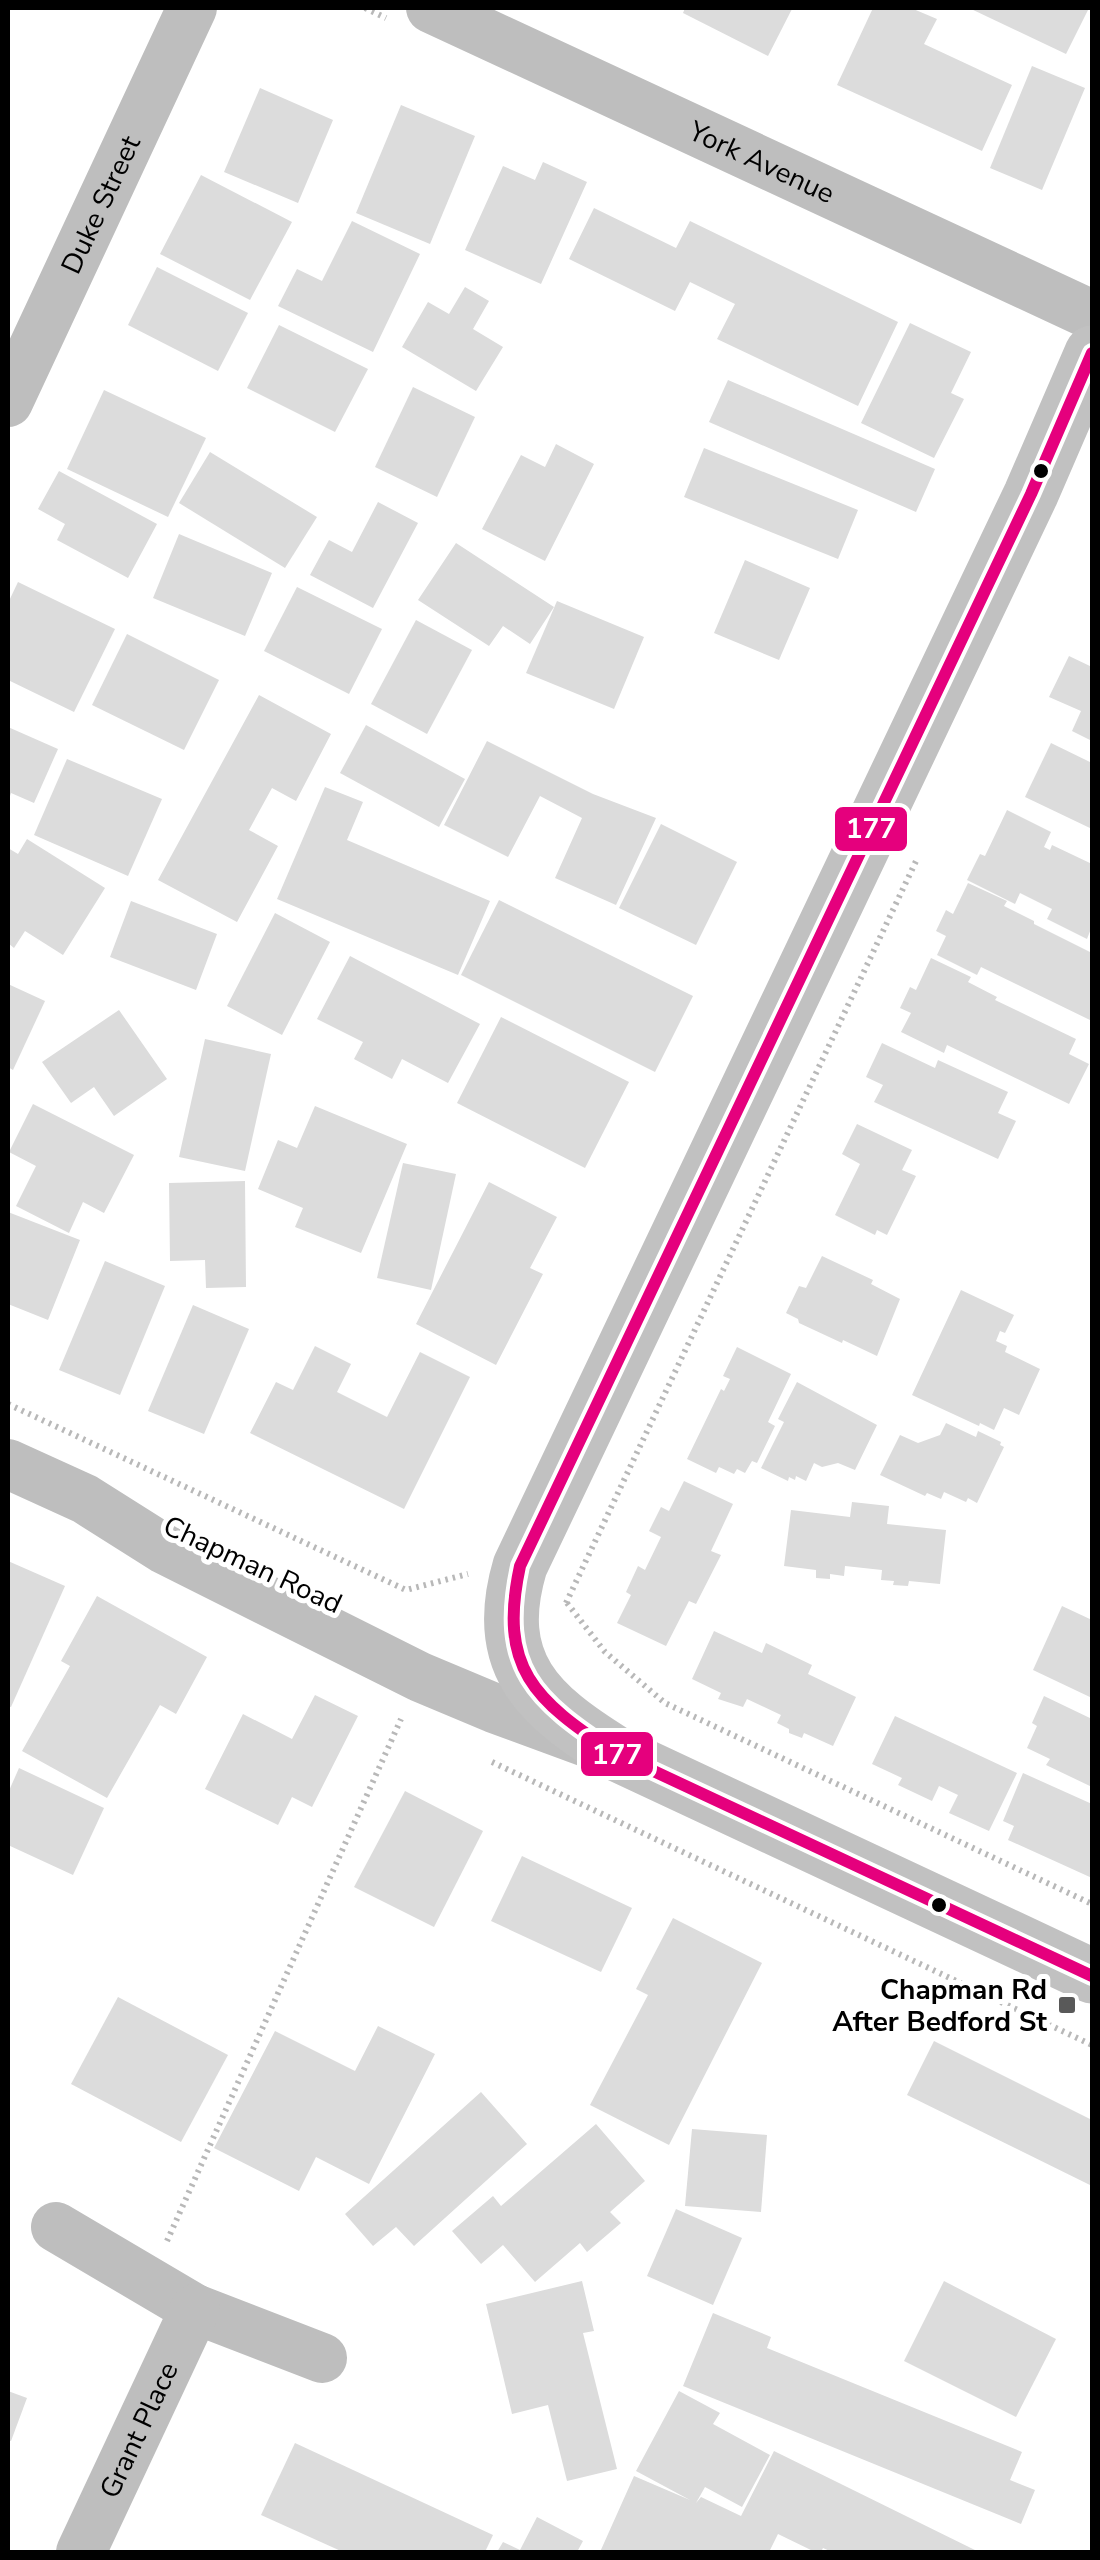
<svg xmlns="http://www.w3.org/2000/svg" width="1100" height="2560" viewBox="0 0 1100 2560" font-family="'Nunito Sans',sans-serif">
<style>
.building{fill:#dcdcdc}
.lines{fill:none;stroke-linecap:round;stroke-linejoin:round}
.path{stroke:#b8b8b8;stroke-width:6;stroke-dasharray:2.5 5;stroke-linecap:butt}
.street{stroke:#bebebe;stroke-width:50}
.secondary{stroke:#c1c1c1;stroke-width:55}
.bus-1-casing{stroke:#fff;stroke-width:20}
.bus-1{stroke:#e5007d;stroke-width:12}
.bus-dot{fill:#000;stroke:#fff;stroke-width:4}
.poi-dot{fill:#595959;stroke:#fff;stroke-width:4}
.labels{text-anchor:middle;stroke-width:10;stroke-linejoin:round;paint-order:stroke}
.street-label{font-size:28px;fill:#000;stroke:#fff}
.poi-label{font-size:28px;font-weight:bold;fill:#000;stroke:#fff;text-anchor:end}
.line-badge{stroke:#fff;stroke-width:4}
.badge-label{font-size:28px;text-anchor:middle;font-weight:bold;fill:#fff}
</style>
<rect width="100%" height="100%" fill="#fff"/>
<g class="building">
<path d="M685,8H789L792,9L768,56L683,13Z"/>
<path d="M873,8H911L937,19L924,44L1012,85L982,151L837,85Z"/>
<path d="M969,8H1089L1066,54Z"/>
<path d="M1032,66L1085,88L1042,190L990,168Z"/>
<path d="M260,88L333,120L298,203L224,172Z"/>
<path d="M401,105L475,136L430,244L356,213Z"/>
<path d="M543,162L587,182L541,284L465,250L503,166L535,180Z"/>
<path d="M201,175L292,222L250,300L160,254Z"/>
<path d="M594,208L676,248L690,221L898,322L858,406L717,339L735,304L690,282L675,311L569,259Z"/>
<path d="M352,221L420,254L373,352L278,306L297,269L322,281Z"/>
<path d="M157,267L248,313L218,371L128,325Z"/>
<path d="M465,287L489,301L473,329L503,347L476,391L402,347L428,302L449,314Z"/>
<path d="M910,323L971,352L951,393L964,399L934,458L861,423Z"/>
<path d="M279,325L368,369L335,432L247,388Z"/>
<path d="M728,380L935,469L916,512L709,422Z"/>
<path d="M413,387L475,417L437,497L375,467Z"/>
<path d="M104,390L206,438L168,517L67,469Z"/>
<path d="M556,444L594,464L545,561L482,529L521,455L545,467Z"/>
<path d="M704,448L858,510L838,559L684,497Z"/>
<path d="M210,452L317,517L285,568L179,503Z"/>
<path d="M59,471L157,524L128,578L57,540L65,524L38,509Z"/>
<path d="M378,502L418,523L373,608L310,575L329,540L352,552Z"/>
<path d="M179,534L272,573L245,636L153,598Z"/>
<path d="M456,543L554,607L530,644L503,626L489,646L418,600Z"/>
<path d="M745,560L810,588L779,660L714,633Z"/>
<path d="M18,582L115,629L74,712L8,680V603Z"/>
<path d="M297,587L382,629L349,694L264,651Z"/>
<path d="M557,601L644,637L614,709L526,673Z"/>
<path d="M416,620L472,650L427,734L371,704Z"/>
<path d="M127,634L219,680L184,750L92,705Z"/>
<path d="M1069,656L1092,667V741L1072,731L1081,711L1049,697Z"/>
<path d="M259,695L331,734L296,801L272,788L249,830L278,846L237,922L158,880Z"/>
<path d="M366,725L465,779L439,827L340,773Z"/>
<path d="M8,727L58,749L34,803L11,793L8,802Z"/>
<path d="M487,741L593,794L656,818L616,905L555,878L582,818L540,796L508,857L444,825Z"/>
<path d="M1051,743L1092,763V829L1025,797Z"/>
<path d="M67,759L162,799L128,876L34,835Z"/>
<path d="M325,787L363,802L347,840L490,901L458,975L277,899Z"/>
<path d="M1007,810L1051,832L1044,847L1050,850L1052,845L1092,864V926L1087,939L1047,919L1052,909L1020,893L1015,904L967,880L980,854L985,856Z"/>
<path d="M661,824L737,862L696,945L619,908Z"/>
<path d="M27,839L105,888L63,955L25,931L14,948L8,943V848L18,854Z"/>
<path d="M968,883L1007,901L1004,906L1034,921V924L1092,953V1021L981,967L977,975L937,955L946,936L936,931L946,910L953,914Z"/>
<path d="M499,900L693,996L655,1072L461,975Z"/>
<path d="M131,901L217,934L196,990L110,957Z"/>
<path d="M275,913L330,942L282,1035L227,1006Z"/>
<path d="M350,956L480,1024L448,1083L402,1059L392,1079L354,1059L363,1042L317,1019Z"/>
<path d="M931,958L971,977L968,982L997,997L995,1000L1076,1039L1069,1054L1089,1064L1069,1104L947,1045L944,1053L901,1032L911,1013L900,1008L910,987L916,990Z"/>
<path d="M8,984L45,1001L13,1070L8,1067Z"/>
<path d="M119,1010L167,1079L114,1116L94,1087L71,1103L42,1062Z"/>
<path d="M501,1017L629,1082L585,1168L457,1103Z"/>
<path d="M205,1039L271,1054L245,1171L179,1157Z"/>
<path d="M882,1043L935,1068L938,1060L1008,1092L998,1113L1016,1121L998,1159L874,1102L883,1085L866,1077Z"/>
<path d="M33,1104L134,1155L104,1213L83,1202L69,1233L16,1206L36,1166L9,1152Z"/>
<path d="M315,1106L407,1144L361,1253L295,1227L303,1208L258,1189L278,1140L297,1148Z"/>
<path d="M857,1124L912,1150L902,1170L916,1176L887,1235L877,1230L875,1235L835,1215L860,1164L842,1154Z"/>
<path d="M403,1163L456,1174L431,1290L377,1278Z"/>
<path d="M245,1181L246,1287L206,1288L205,1260L170,1261L169,1183Z"/>
<path d="M489,1182L557,1217L530,1268L543,1274L496,1365L416,1324Z"/>
<path d="M8,1212L80,1240L48,1320L8,1304Z"/>
<path d="M822,1256L873,1280L871,1284L900,1299L877,1356L843,1340L842,1343L799,1323L798,1319L786,1313L799,1286L806,1288Z"/>
<path d="M105,1261L165,1286L120,1395L59,1370Z"/>
<path d="M961,1290L1014,1315L1005,1333L1000,1331L996,1341L1007,1346L1005,1352L1040,1369L1019,1415L1004,1408L994,1430L980,1423L979,1426L912,1395Z"/>
<path d="M193,1305L249,1329L204,1434L148,1411Z"/>
<path d="M315,1346L351,1364L337,1392L387,1417L420,1352L470,1377L404,1509L250,1433L276,1382L293,1390Z"/>
<path d="M737,1347L791,1374L768,1422L775,1426L757,1463L752,1461L745,1473L737,1469L734,1474L719,1467L716,1473L687,1459L721,1389L724,1391L730,1379L723,1376Z"/>
<path d="M797,1382L877,1425L855,1470L838,1463L822,1467L814,1463L806,1481L796,1476L795,1480L789,1477L788,1481L761,1468L784,1422L778,1419Z"/>
<path d="M946,1423L976,1437L978,1431L1001,1442L1000,1445L1004,1447L977,1503L968,1498L966,1502L944,1492L941,1499L927,1493L925,1496L880,1475L900,1435L918,1443L940,1435Z"/>
<path d="M684,1481L733,1504L711,1551L721,1555L696,1604L689,1601L666,1646L617,1623L631,1595L626,1592L638,1566L645,1570L661,1537L649,1531L661,1507L669,1511Z"/>
<path d="M852,1502L889,1506L887,1524L946,1530L940,1584L909,1581L908,1586L893,1585L894,1581L881,1580L882,1570L845,1566L844,1576L830,1574V1579L816,1578V1570L784,1566L791,1510L850,1517Z"/>
<path d="M8,1561L65,1586L11,1707L8,1706Z"/>
<path d="M97,1596L207,1657L176,1714L160,1705L107,1798L22,1751L70,1666L61,1661Z"/>
<path d="M1062,1606L1092,1620V1698L1033,1670Z"/>
<path d="M714,1631L762,1653L766,1643L812,1665L808,1674L856,1697L833,1746L804,1733L802,1738L789,1733V1729L777,1723L781,1715L747,1699L743,1707L718,1699L721,1693L692,1679Z"/>
<path d="M315,1695L358,1716L312,1807L292,1797L278,1825L205,1789L243,1714L292,1739Z"/>
<path d="M1044,1696L1092,1719V1787L1046,1765L1050,1759L1027,1748L1037,1726L1032,1723Z"/>
<path d="M895,1716L1017,1773L989,1831L949,1813L958,1795L939,1786L932,1801L898,1785L902,1778L872,1764Z"/>
<path d="M19,1768L104,1808L73,1875L8,1845V1793Z"/>
<path d="M1023,1773L1092,1804V1878L1008,1840L1014,1826L1003,1821Z"/>
<path d="M405,1791L483,1831L434,1927L354,1887Z"/>
<path d="M522,1856L632,1908L601,1972L491,1921Z"/>
<path d="M673,1918L762,1963L669,2145L590,2105L648,1995L636,1989Z"/>
<path d="M118,1997L228,2055L181,2142L71,2084Z"/>
<path d="M378,2026L435,2054L369,2184L316,2157L299,2191L214,2148L275,2031L355,2071Z"/>
<path d="M934,2041L1092,2120V2186L907,2095Z"/>
<path d="M481,2092L527,2144L414,2246L396,2227L373,2246L345,2214Z"/>
<path d="M596,2124L645,2181L610,2212L621,2223L587,2252L580,2243L535,2282L503,2245L481,2264L452,2231L493,2196L501,2206Z"/>
<path d="M692,2129L767,2135L761,2212L685,2206Z"/>
<path d="M676,2209L742,2238L713,2305L647,2276Z"/>
<path d="M582,2281L594,2331L583,2333L617,2469L567,2481L548,2405L512,2414L486,2304Z"/>
<path d="M944,2281L1056,2339L1016,2417L904,2361Z"/>
<path d="M713,2313L771,2337L767,2348L1022,2452L1010,2480L1035,2490L1021,2524L683,2386Z"/>
<path d="M8,2391L27,2398L11,2441L8,2440Z"/>
<path d="M679,2391L720,2413L713,2424L770,2455L742,2507L705,2487L696,2503L701,2497L741,2516L774,2451L979,2552H832L823,2548L821,2552H815L778,2534L769,2552H600L634,2476L690,2500L636,2471Z"/>
<path d="M295,2443L493,2535L485,2552H343L261,2515Z"/>
<path d="M537,2517L583,2541L577,2552H497L503,2542L520,2550Z"/>
</g>
<g class="lines">
<g class="path">
<path d="M365,8L386,18"/>
<path d="M8,1404L406,1590L468,1574"/>
<path d="M566,1603L917,859"/>
<path d="M567,1603L605,1652L665,1703L1092,1904"/>
<path d="M492,1762L1092,2045"/>
<path d="M167,2241L401,1719"/>
</g>
<g class="street">
<path id="s1" d="M431,8L1092,315"/>
<path id="s2" d="M8,402L192,8"/>
<path d="M8,1464L85,1499L164,1549L420,1677L494,1708L592,1744"/>
<path d="M56,2227L195,2309L322,2358"/>
<path id="s3" d="M81,2552L195,2309"/>
</g>
<path class="secondary" d="M1092,353L1031,494L520,1566C491,1664 538,1705 615,1753L1092,1976"/>
<defs>
<path id="bus-1" d="M1092,353L1031,494L520,1566C498,1668 534,1700 615,1753L1092,1976"/>
</defs>
<use href="#bus-1" class="bus-1-casing"/>
<use href="#bus-1" class="bus-1"/>
</g>
<g class="bus-dot">
<circle cx="1041" cy="471" r="9"/>
<circle cx="939" cy="1905" r="9"/>
</g>
<rect class="poi-dot" x="1057" y="1995" width="20" height="20" rx="5"/>
<g class="labels">
<g class="street-label">
<text dy="10" stroke="none"><textPath href="#s1" startOffset="365">York Avenue</textPath></text>
<text dy="10" stroke="none"><textPath href="#s2" startOffset="218">Duke Street</textPath></text>
<text transform="translate(253 1564) rotate(25)" y="10">Chapman Road</text>
<text dy="10" stroke="none"><textPath href="#s3" startOffset="135">Grant Place</textPath></text>
</g>
<g class="poi-label">
<text x="1047" y="1999">Chapman Rd<tspan x="1047" dy="32">After Bedford St</tspan></text>
</g>
</g>
<g class="line-badge">
<rect x="833" y="805" width="76" height="48" rx="10" fill="#e5007d"/>
<rect x="579" y="1730" width="76" height="48" rx="10" fill="#e5007d"/>
</g>
<g class="badge-label">
<text x="871" y="838">177</text>
<text x="617" y="1764">177</text>
</g>
<rect width="1100" height="2560" fill="none" stroke="#000000" stroke-width="20"/>
</svg>
